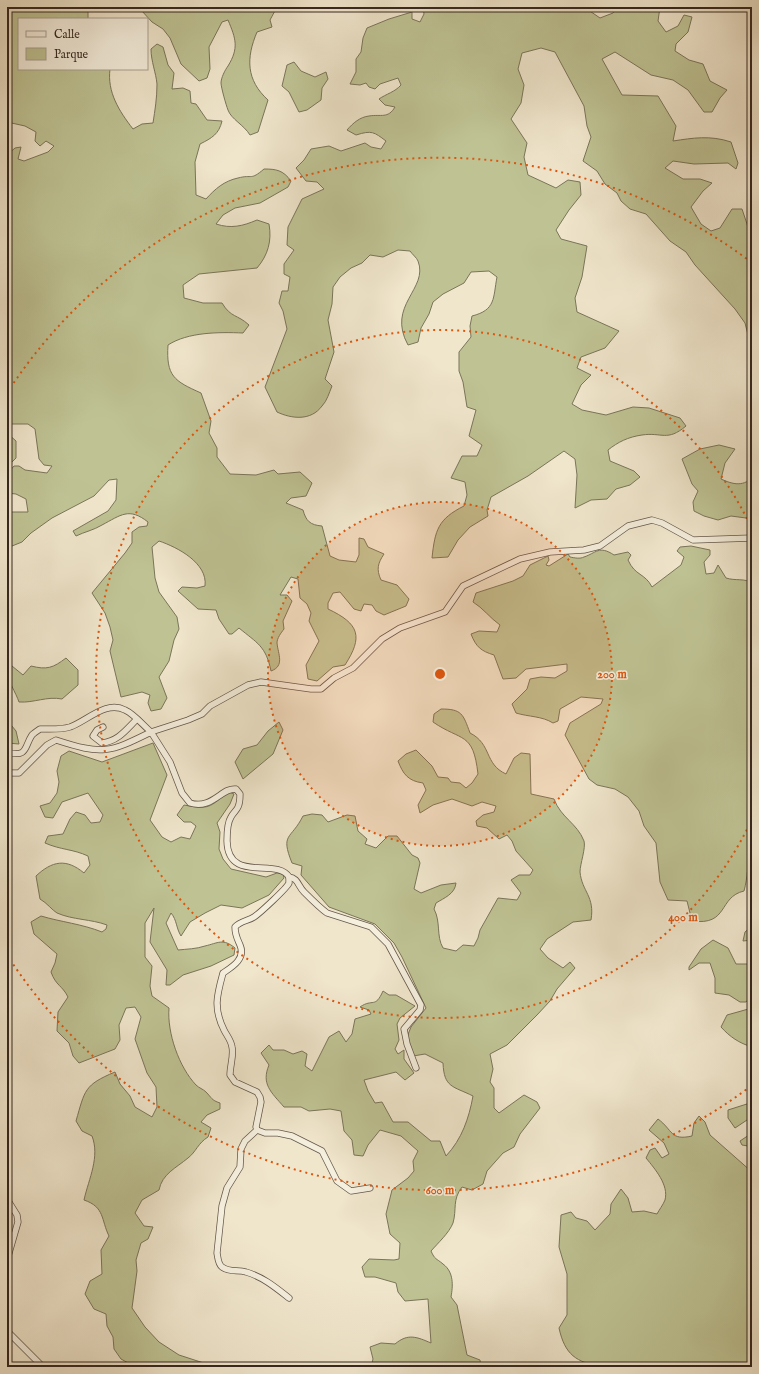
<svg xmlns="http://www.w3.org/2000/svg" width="759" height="1374" viewBox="0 0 759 1374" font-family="'IM FELL English',serif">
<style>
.green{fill:#bfc394;stroke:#7a755a}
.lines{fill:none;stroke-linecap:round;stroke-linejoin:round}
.street-casing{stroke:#64574b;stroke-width:7}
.street{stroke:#f5efde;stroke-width:5.5}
.ring{fill:none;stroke:#df560d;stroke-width:2;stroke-dasharray:2 4}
.centre{fill:#df560d;stroke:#f5efde;stroke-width:2}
.ring-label{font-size:12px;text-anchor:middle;font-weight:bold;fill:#df560d;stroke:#f5efde;stroke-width:3;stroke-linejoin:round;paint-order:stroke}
</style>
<rect width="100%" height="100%" fill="#f0e6cc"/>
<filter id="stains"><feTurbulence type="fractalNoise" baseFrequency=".005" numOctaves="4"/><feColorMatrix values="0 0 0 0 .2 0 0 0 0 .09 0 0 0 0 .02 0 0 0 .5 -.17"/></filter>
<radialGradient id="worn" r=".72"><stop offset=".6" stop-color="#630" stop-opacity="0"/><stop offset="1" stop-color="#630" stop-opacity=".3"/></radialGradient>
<g class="green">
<path d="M7,7H88V19H19V69H110C107,92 119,111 133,129L142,124L153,123C155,110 157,98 157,84C156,73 151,61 151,49L157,44L163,47L168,65L174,73L172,89L183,88L190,91L191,103L196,104L207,120L222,121C219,134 212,138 200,144L195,162L196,195L206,199C215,189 224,181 238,178C253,174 250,181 264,169C276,169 283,170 291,181L288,187L260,203L235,208L223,215L216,224C231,229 243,226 257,220L269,224C272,241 268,255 257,268L199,274L183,285L184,298L203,303H222C231,318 237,314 249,325L243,333C219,332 188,332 168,345C166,376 174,381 201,393L211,421L209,433L217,448V457L230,474L256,475L274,470L278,474L300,472L312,483L306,496L291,498L286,503L303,510C306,521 310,525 322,526L330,556L339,560L356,562L359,555V538L364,539L368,547L384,554C378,563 376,569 381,580L397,585L409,599L406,606L384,615L376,611L372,605L364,604L361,611L354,609L340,592L333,593L328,603V609C360,624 363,637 345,665L333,667L317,681L308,679L306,665L319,641L309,621L311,613L307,604L300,598L298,579L291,577L280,595H287L292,601L283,621L284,629C281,633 277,638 277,643C278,654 285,666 271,671C266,646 257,643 239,628L232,634H229L219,619L216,610L198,609L178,591L182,587L197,588L205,586C208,563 177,547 159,541L152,547L155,578L159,592L177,617L179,629L174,640L169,661L159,677L167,698L161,709L151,711L148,703L150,695L142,692L121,697L110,651L113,640L110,627L105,613L92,593L125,553L132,543V532L139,527L147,526L148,522C129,507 121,515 102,525C94,530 84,532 76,536L73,531L108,511L116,500L117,479L109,480L94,496L52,518L31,533L22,542L7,548V512H28L26,499L16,494L7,493V474L14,466H19L25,470L47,473L52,466L44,465L39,459L35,429L28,424H7V155L15,148L21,147L18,159L24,161L48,152L54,146L46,141L40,146L35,141L36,132L25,126L7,122Z"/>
<path d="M141,7H277L270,20L272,27L257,32C246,58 246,80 268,100L258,132L250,135C244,125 231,119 228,110C226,105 221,87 221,83C221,78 225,70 228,66C239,48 236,39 228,20L222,22L209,47L210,69L207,78L199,81L181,64L170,38L163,29L152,22L141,10Z"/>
<path d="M423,7H584L600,18L613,13L617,7H660L658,21L666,32L678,26L684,15L692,17L688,32L676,44L675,51L689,60L703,64L710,81L727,90L720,98L712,112H704L688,90L673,80L651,75L615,52L602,59L622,95L658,96L676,126L673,141C693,138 710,135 731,142L738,163L736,169L728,163L694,164L673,161L665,168L683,179H700L712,183L703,191L691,207L701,224L711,231L720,228L732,209H742L752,239V337L748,335L745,323L735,309L695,265L686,252L670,241L646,214L630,209L621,201L617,193L605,184L597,171L583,161L591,137L587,126L584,106L555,52L541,48L522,53L518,69L524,85L521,103L511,119L527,143L524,157L528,175L556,188L568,180L580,182L581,195L569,210L556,230L561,239L587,246L582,277L575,298L577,312L619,331L605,348L581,357L577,368L591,375L581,385L572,404L582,410L606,415L633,407L649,408L680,418L686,426C667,442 662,432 642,435C628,437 618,442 608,450L610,461L634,471L640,477L630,485L616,489L607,499L591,500L575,508L577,475L575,459L564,451L528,476L491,497L487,510L488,516L470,527L458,540L448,557L432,558C435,530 438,519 464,506L467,495L465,482L451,478L462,456H477L482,445L469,436L476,410L467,407L463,382L459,371V352L471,337L470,326L472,316C496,310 493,298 497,277L489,271L471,272L464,283L443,294L433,302L429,314L421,328L418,342L408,345C386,305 429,289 418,261C417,258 412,254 410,251L398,250L383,257L370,255L362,263L351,268L340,277L333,287L332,304L328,320L334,352L325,379L332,386C329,393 327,401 322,406C311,421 292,419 277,412L265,387L287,329L283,311L279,303L282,291H288L290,277L284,274V264L294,250L287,245L288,227L302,199L324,189L317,182L306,181L296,168L304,160L311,149L329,146L341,151L365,143L371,147L381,149L386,141C374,132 372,130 356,135L347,130C353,123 360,117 369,116C381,114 388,119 395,107L385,105L379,99C386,94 395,92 401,85L398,78L380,84L375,89L369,87L366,83L360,85L350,84L356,72V59L361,52L363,38L367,28L389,19L412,12V19L420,22L424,14Z"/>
<path d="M294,62L301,71L315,77L326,72L328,79L322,88L321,100L307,110L299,112L289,92L282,86L287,65Z"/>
<path d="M7,433L16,441V458L7,467Z"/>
<path d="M719,445L735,449L725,463L721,479C732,484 742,487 752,478V513L746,518L731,516L718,520L704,516L694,511L693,502L698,491L692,484L682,459L700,449Z"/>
<path d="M691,546L710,550V555L704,562L706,574L714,573L718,565L726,578C735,581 745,578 752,583V850C747,863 748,877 744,891C718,897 729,926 692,921L687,901L668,900L660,882L656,843L644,826L639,811L628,797L615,789L597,785L589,779L565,735L570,723L601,704L603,699L581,697L560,709L558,721L553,723C542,716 529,717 516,713L512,704L527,689L530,679L541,677L555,678L567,671V664L526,669L516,678L503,679L494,655C481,651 476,647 471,634L479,631L497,632L500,625C490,618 483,608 473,602L476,593L513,581L523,576L530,565L548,556L549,560L546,565L549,566L568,554L570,557C575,558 580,559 584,557C596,553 599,545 614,555L628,552L631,555L628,560C635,576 645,573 652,587L681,565L684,557L677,551L680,547Z"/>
<path d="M66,658L78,670V685L62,699C47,696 34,703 19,702C16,693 7,679 7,672L12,666L23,675L31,666C47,670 53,668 66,658Z"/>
<path d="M441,709C462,709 463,714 470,733C492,744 484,764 506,774L514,758L521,753L530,754L531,794L554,799C561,818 577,823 584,841C586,848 580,864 580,872C582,892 595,896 591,920L573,922L547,939L540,949L548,958L563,968L570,962L575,968L557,989L550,1001L537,1015L507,1045L490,1054L493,1069L490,1082L494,1088V1108L499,1113L524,1095L537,1102L540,1108L520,1134L514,1147L503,1153L487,1171L483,1184L472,1190L462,1187C452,1200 457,1209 453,1223C449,1233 438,1243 431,1251C435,1260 436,1258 443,1264C454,1272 453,1286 451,1297L457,1305L467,1355L480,1360L481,1367H371L373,1359L370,1347L381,1343L395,1344C408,1333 417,1337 431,1343L428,1299L405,1301L398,1292L396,1283L375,1277H365L362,1267L369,1259L394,1260L399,1259L400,1243L390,1234L386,1214L392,1190L408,1178L414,1171L413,1161L418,1151L401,1136L380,1130L368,1145L363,1156L354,1155L352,1140L344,1131L341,1111L330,1109L309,1111L301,1107H284C271,1092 261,1084 269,1065L261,1053L269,1045L273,1050H284L293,1054L302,1051L307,1054L305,1066L312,1071L329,1037L339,1031L346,1042L352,1034L355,1019L371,1014L369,1010L360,1007C373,998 375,1009 383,991L389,995H396L415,1006L400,1018L397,1024L399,1040L395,1049L398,1054L404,1050V1059L414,1073L405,1080L396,1072L364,1080L368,1091L375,1103L382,1102L393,1122H408L431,1141H440L446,1156C462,1139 469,1118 473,1096C453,1086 444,1088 443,1063L425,1054L413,1056L407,1037L411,1027L426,1008L402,957L394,943L375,924L329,907L301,875L302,866L292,863C280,833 291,840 303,816L312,814L322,815L328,822L347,815L355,816L358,831L367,839L365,844L376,848L388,836H397L412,855L418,858L420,863L414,889L421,893L441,885L456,883C455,894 444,898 436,903L434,909C441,922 436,936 443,948L456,951L463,945L474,946L478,938L480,930L498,898L517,900L521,893L511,880L519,875H530L533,870L516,851L512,841L507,835L499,839L487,828L477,826L476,821L483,815L494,812L496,806L482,802L472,806L452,799L433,805L420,813L418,805L426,790L423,783C408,781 403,774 398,761L406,754L416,750L432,766L438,777L448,778L451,782L460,783L466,788L472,783L478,774C473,731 462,742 433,722L434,714Z"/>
<path d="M7,720L16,731L19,744L7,743Z"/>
<path d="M279,722L283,730L273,754L243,779L235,762L243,749L257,745L268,731Z"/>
<path d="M153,743L167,775L150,820L162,837L171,842L181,837L190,839L196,826L191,822H184L177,815L184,805C210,810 209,807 229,792L234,794L230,804L217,823L220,832L219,849L223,859L231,869L266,877L277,873L283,874L284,878L269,895L242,908L221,905L205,913L190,922L181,936C176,928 177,920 171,913L166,923L178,950C187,949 196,949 205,946C218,943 223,938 235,948L234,955L211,966L183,975L170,985H166L167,970L150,942L154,908L145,923V957L152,966L150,986L152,996L169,1008C167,1033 179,1067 196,1085C199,1088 203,1089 206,1092C212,1098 211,1100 220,1103V1109L207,1115L201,1122L211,1128L208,1137C198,1143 196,1152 188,1158C176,1168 162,1174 159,1190L142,1200L135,1213L144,1226L153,1227L148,1239L141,1243L136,1260L137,1271L132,1308L145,1327L159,1342L179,1355L216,1367H138L130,1364L121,1359L114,1349L113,1337L107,1326L106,1314L94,1309L85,1294L90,1281L102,1274L101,1250L109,1236C101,1220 105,1207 84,1200C89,1178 100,1157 92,1136L82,1131L76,1121C85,1090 84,1085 115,1072L120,1084L130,1096L135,1107L152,1117L157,1107L156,1087L147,1073L135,1039L141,1017L135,1007L126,1008L119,1025L120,1040L115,1049L79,1063L73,1056L69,1043L57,1031L58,1012L68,997C62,985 56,986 51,972L55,963L57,954L34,934L31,922L41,916C61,922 82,924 102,932L106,929L107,925C91,919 73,920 57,913C52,910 47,903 40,899L36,876C52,861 66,858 84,873L90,865L88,856C73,849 61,850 45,843L48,836L63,834L70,819L76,812L85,815L91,823L100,822L103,815L88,793L62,802L53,818L45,817L40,806L50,803L57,793L59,782L57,771L61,756L69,751L102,762Z"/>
<path d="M752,926V940L743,941L745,932Z"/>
<path d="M713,940L728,948L736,964H751L752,962V995L746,1002H740L729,995L715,993V978L710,963H699L689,970V967L701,949Z"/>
<path d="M752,1008V1047C739,1043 730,1037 721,1027L727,1015Z"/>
<path d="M752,1100V1119L747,1120L735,1128L728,1118V1110L750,1103Z"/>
<path d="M699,1116L705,1122L710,1135L752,1172V1367H602C576,1362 565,1355 559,1328L567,1315V1274L559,1247L561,1215L571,1212L576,1218L587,1221L595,1230L610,1214L611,1204L621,1189L628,1198L632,1212L644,1211L657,1214C659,1210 663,1205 665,1200C669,1185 655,1169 646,1158L650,1150L655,1148L662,1158L669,1154L664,1143L649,1130L658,1119C673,1130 670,1141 692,1136L694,1123Z"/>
<path d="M752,1133V1156L748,1146L742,1145L740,1141Z"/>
</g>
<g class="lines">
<defs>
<g id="street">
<path d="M103,727L97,730L93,736L102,743C118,741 125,731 136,720"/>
<path d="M7,752C28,758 24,747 32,735C34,733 37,731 40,729C50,729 60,730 70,727C87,721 106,700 125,710C134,714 143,725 151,732L188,720L202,714L210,706L248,685L261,682L311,689H321L334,678L353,668L382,639L400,628L445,612L463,586L520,559L550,552L584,550L600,546L628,526L652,520L662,523L693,540L752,538"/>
<path d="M7,773H19L47,745L56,740C102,755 109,753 151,732L170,762L182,793L190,803C212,810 222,787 236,789L240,794C240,798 240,803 238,807C237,810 233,813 231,817C227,823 227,834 227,841C228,884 277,857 289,877C289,878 289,882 289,883C287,888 260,913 254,917C248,921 240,921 235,927C235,935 237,938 240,945C246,959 232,967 223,973C217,995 213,1008 224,1030C227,1036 231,1040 232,1047C234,1055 230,1066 230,1075L235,1082L257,1092L260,1097L261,1102L256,1127L257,1130"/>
<path d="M289,877C298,878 298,886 304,892C310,898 320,908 327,913L371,927L388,944L421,1005L420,1010L404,1029L407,1044L416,1068"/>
<path d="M257,1130L245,1141L241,1149L240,1167L227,1188L222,1206L217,1253C218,1258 218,1264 222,1267C230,1273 238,1269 246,1272C263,1277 275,1287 289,1298"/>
<path d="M257,1130L265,1133H278L292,1136L322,1151L337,1181L351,1191L370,1188"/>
<path d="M7,1199L17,1215L18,1222L7,1260"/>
<path d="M7,1331L43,1367"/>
</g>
</defs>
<use href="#street" class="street-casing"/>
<use href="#street" class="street"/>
</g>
<circle cx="440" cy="674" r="172" fill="#df560d" fill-opacity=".12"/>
<g class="ring">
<circle cx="440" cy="674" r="172"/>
<path d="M752 819A344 344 0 1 1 752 529"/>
<path d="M751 1086A516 516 0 0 1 7 955M7 393A516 516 0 0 1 751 262"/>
</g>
<circle cx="440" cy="674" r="6" class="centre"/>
<g class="ring-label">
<text x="612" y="678">200 m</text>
<text x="683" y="921">400 m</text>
<text x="440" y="1194">600 m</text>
</g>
<rect width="759" height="1374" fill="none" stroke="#f0e6cc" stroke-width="24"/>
<rect x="8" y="8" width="743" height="1358" fill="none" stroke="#352720" stroke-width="2"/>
<rect x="12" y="12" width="735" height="1350" fill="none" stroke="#352720"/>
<rect x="18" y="18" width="130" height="52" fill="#f5efde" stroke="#a89f92"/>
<rect x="26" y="31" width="20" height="6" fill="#f5efde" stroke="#a89f92"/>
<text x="54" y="38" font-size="12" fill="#352720">Calle</text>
<rect x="26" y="48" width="20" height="12" fill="#bfc394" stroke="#a89f92"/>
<text x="54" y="58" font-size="12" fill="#352720">Parque</text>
<rect width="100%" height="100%" filter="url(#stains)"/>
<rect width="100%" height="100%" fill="url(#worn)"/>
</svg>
